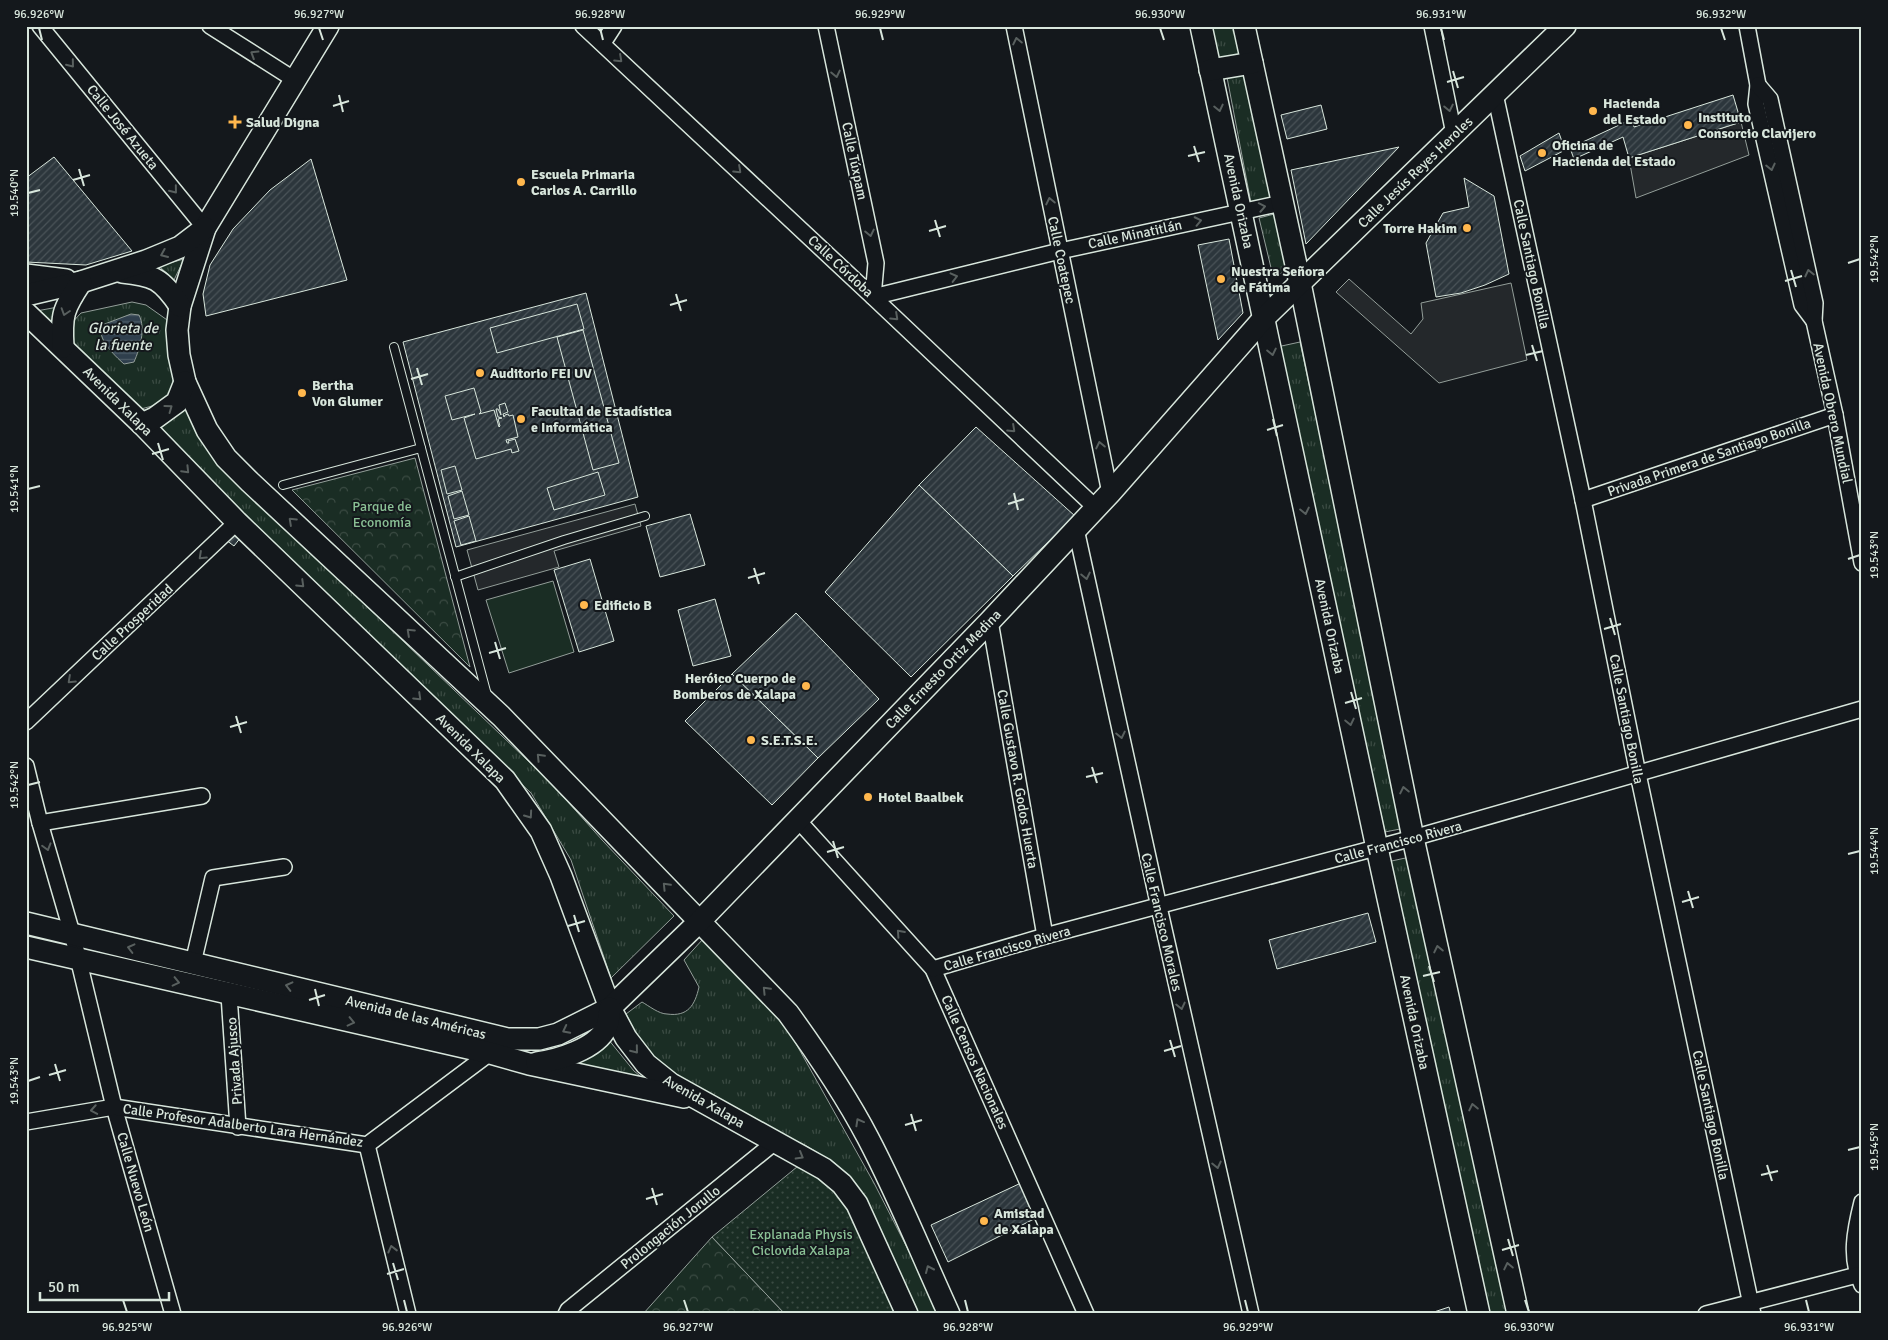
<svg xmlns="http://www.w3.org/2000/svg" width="1888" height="1340" viewBox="0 0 1888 1340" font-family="Signika,sans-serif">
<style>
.grass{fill:url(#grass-tufts);stroke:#939e99}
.forest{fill:url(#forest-crowns);stroke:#939e99}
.park{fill:url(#park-dots);stroke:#939e99}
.pitch{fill:#1a2d24;stroke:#939e99}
.parking{fill:#24282b;stroke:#939e99}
.water{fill:url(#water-rules);stroke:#939e99}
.building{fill:url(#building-hatch);stroke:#d8e6dc}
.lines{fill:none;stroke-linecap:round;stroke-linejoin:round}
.lane-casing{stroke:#d8e6dc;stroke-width:10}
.street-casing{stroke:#d8e6dc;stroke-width:18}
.secondary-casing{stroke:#d8e6dc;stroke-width:24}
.lane{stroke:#14181c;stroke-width:8}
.street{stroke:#14181c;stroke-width:15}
.secondary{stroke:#14181c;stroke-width:21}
.oneway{stroke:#59605f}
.ticks{fill:none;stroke:#d8e6dc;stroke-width:2}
.poi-dot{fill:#ffb74d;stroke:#14181c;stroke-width:2}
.labels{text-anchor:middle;stroke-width:4;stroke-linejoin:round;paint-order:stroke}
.poi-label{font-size:14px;font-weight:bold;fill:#d8e6dc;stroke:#14181c;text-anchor:start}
.street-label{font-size:14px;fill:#d8e6dc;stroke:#14181c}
.park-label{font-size:14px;fill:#8ac095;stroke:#14181c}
.water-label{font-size:15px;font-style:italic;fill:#d8e6dc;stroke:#14181c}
.neatline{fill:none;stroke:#d8e6dc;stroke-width:2}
.ticks-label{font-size:12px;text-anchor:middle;fill:#d8e6dc}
</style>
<defs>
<pattern id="grass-tufts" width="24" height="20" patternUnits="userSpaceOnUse" patternTransform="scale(1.25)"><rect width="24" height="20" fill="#1a2d24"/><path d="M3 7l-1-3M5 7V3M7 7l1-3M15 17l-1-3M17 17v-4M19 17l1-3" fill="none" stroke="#3b4b43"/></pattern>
<pattern id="forest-crowns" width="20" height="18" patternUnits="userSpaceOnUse" patternTransform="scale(1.25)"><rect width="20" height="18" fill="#1a2d24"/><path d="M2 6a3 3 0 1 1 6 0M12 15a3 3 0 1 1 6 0" fill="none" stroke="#3b4b43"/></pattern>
<pattern id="park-dots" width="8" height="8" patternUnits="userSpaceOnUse" patternTransform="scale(1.25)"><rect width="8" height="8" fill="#1a2d24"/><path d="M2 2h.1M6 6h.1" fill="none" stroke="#3b4b43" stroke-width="1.8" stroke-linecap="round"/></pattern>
<pattern id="water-rules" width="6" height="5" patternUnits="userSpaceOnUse" patternTransform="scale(1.25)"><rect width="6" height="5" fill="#2f3f4d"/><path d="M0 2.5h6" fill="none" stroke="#4c5b66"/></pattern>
<pattern id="building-hatch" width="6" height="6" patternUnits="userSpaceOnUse" patternTransform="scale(1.25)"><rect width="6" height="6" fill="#2c363c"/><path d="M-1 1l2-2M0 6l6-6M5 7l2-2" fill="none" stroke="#4a5358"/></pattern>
</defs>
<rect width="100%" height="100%" fill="#14181c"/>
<g class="grass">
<path d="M1210,26H1234L1241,57L1217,60Z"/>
<path d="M1246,70L1272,199L1251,203L1226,72Z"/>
<path d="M1282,212L1294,269L1273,276L1259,218Z"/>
<path d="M184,259L174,280L159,266Z"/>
<path d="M132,302L146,305L170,322L174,387L163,403L141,409L71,344L67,328L81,313Z"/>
<path d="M58,307L49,329L31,312Z"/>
<path d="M1300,342L1405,828L1385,832L1277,347Z"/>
<path d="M186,401L235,480L550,782L603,841L674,916L611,978L571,860L531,793L151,428Z"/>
<path d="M1410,857L1508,1314H1483L1387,862Z"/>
<path d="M703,939L750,986L790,1033L874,1183L941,1314H915L858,1193L836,1164L805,1145L732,1113L666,1070L642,1046L626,1014L642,1002C649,1006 659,1014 667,1014C688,1017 695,1005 699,987L684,960Z"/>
<path d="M608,1039L634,1071L660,1092L570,1070Z"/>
</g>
<g class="forest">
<path d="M415,458L470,667L292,490Z"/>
<path d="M712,1237L785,1314H643Z"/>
</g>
<path class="park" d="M809,1157L837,1180L903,1314H785L712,1237Z"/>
<path class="pitch" d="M553,581L574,652L509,673L486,600Z"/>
<g class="parking">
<path d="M1741,122L1749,155L1636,198L1629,158Z"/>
<path d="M1349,279L1411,334L1423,319L1421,303L1511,283L1527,360L1439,383L1336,292Z"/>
<path d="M635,504L641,526L554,551L559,567L478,590L467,550Z"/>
</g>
<path class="water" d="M131,314L139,315C146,329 140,348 134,362L124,364C114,355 96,338 102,325Z"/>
<g class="building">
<path d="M1733,95L1741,122L1629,158L1623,137L1574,159L1570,148L1632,119L1634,127Z"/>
<path d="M1321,105L1327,129L1287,139L1281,115Z"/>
<path d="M1559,133L1565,150L1525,171L1520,156Z"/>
<path d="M1399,147L1306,244L1291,170Z"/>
<path d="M54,157L132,251L86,265L26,262V178Z"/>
<path d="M311,159L347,280L206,316L203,294L210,265L233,229L270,190Z"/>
<path d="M1464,178L1494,196L1509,274L1485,285L1461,293L1436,297L1426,243L1443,213L1469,207Z"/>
<path d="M1229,239L1243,313L1218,340L1198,245Z"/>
<path d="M586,293L638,497L456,547L403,342Z"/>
<path d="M577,304L584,329L497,353L490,328Z"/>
<path d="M583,330L619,463L593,470L557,337Z"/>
<path d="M474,388L481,412L479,414L494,410L499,427L500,426L498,419L502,418L498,417L496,409H498L501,415L499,405L505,403L508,412L503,414L504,417L505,415L508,414L509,416L513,415L518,437L506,440L507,443H509L508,441L515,439L519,451L512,453L511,449L476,459L464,418L475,414L452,420L445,396Z"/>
<path d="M976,427L1075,516L1013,576L919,485Z"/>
<path d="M455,466L462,490L447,494L441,470Z"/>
<path d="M598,472L605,495L554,510L547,488Z"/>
<path d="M919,485L1013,576L911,677L825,592Z"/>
<path d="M462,491L469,515L454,519L448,496Z"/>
<path d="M690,514L705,565L660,577L646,526Z"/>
<path d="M469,516L476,541L461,545L454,521Z"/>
<path d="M233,530L241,537L234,546L226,540Z"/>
<path d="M590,559L614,641L579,652L554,570Z"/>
<path d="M715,599L731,656L693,666L678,610Z"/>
<path d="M796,613L879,699L818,758L732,674Z"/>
<path d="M732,674L818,758L772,805L685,721Z"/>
<path d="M1368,913L1376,942L1277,969L1269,940Z"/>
<path d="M1021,1183L1036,1218L948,1262L931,1225Z"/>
<path d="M1449,1307L1451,1314H1428Z"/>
</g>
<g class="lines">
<defs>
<g id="lane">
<path d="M394,347L487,695"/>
<path d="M283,485L421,448"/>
<path d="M455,577L564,540L645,516"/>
</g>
<g id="street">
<path d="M40,26L205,228"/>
<path d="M210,26L295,80"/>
<path d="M583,26L873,297L1096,508"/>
<path d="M826,26L876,263L873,297L1060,251L1282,203"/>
<path d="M1014,26L1110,493"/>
<path d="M1432,26L1454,134"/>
<path d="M1747,26L1758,85L1756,104L1802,305L1814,321"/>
<path d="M603,43L614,26"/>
<path d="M1758,85L1770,99L1815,303L1814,321L1835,415L1862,563"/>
<path d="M1495,94L1583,500L1638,774L1753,1314"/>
<path d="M1583,500L1835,415"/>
<path d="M1076,529L1159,907L1251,1314"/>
<path d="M990,621L1045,936"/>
<path d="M26,722L237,522"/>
<path d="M26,766L40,823L72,933L114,1107L173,1314"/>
<path d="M797,819L933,969L1086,1314"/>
<path d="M40,823L202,796"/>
<path d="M193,963L213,878L284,867"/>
<path d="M933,969L1045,936L1413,838L1862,709"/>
<path d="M229,995L238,1127"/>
<path d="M26,1122L114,1107L367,1145L490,1053"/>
<path d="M367,1145L408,1314"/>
<path d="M1862,1202C1855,1230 1849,1258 1862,1285"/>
<path d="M566,1314L568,1310L775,1142"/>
<path d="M1706,1314L1857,1275"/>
</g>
<g id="secondary">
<path d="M328,26L205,228L180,306L177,330L179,355L185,382L207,430L226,458L250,482L501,716L788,1013C817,1053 845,1094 868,1138C898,1195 922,1255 949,1314"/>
<path d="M1201,26L1377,848L1479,1314"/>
<path d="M1244,26L1300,283L1413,838L1518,1314"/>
<path d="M1210,70L1252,63"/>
<path d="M122,272C154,275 162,279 180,306"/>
<path d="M26,275L66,280"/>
<path d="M26,295L81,282L146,261L180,247L205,228"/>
<path d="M26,313L142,424L237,522L505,780L541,831L561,876L610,1008L626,1038L646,1064L671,1084L824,1169L842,1184L857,1204L907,1314"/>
<path d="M63,347C61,315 63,309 81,282"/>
<path d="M142,424L155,418L177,402L185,382"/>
<path d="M26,923L508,1039H539L558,1034L610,1008L700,921L990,621L1110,493L1264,318L1565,26"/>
<path d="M26,947L490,1053L529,1064L684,1097"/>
<path d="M537,1063C558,1060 596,1049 606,1028C609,1023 609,1014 610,1008"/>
</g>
</defs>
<use href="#lane" class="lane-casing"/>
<use href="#street" class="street-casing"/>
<use href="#secondary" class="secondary-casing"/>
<use href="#lane" class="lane"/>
<use href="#street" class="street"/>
<use href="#secondary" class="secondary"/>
</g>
<defs><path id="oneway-chevron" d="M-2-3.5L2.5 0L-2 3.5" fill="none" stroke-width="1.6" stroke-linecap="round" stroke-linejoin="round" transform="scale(1.25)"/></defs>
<g class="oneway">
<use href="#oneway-chevron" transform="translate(1017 41) rotate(-102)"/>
<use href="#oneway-chevron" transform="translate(254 54) rotate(-148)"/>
<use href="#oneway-chevron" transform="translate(619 59) rotate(43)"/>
<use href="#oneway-chevron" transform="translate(71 64) rotate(51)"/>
<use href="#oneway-chevron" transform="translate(836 74) rotate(78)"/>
<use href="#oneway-chevron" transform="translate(1219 108) rotate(77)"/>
<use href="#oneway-chevron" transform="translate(1449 108) rotate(78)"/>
<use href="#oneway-chevron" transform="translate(1771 167) rotate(77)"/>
<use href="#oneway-chevron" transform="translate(738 170) rotate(43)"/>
<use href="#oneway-chevron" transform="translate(174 190) rotate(51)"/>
<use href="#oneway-chevron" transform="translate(1050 201) rotate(-102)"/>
<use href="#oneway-chevron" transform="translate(1262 207) rotate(-11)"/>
<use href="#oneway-chevron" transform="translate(1198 221) rotate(-12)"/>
<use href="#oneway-chevron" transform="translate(870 233) rotate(78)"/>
<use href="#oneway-chevron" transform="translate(164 254) rotate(157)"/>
<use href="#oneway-chevron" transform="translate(1809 273) rotate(-103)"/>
<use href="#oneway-chevron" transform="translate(954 277) rotate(-14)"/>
<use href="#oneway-chevron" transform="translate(65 312) rotate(108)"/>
<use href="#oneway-chevron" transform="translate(895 317) rotate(43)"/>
<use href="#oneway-chevron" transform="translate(1272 352) rotate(78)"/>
<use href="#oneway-chevron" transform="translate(169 408) rotate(-36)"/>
<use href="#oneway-chevron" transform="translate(1012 429) rotate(43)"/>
<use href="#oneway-chevron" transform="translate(1100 445) rotate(-102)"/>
<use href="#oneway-chevron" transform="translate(186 470) rotate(46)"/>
<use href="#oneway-chevron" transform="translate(1305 511) rotate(78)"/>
<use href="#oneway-chevron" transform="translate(292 521) rotate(-137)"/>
<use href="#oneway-chevron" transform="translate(202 556) rotate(137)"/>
<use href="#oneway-chevron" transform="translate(1086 576) rotate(78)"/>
<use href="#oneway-chevron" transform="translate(301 584) rotate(44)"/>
<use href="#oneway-chevron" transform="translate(410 632) rotate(-137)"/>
<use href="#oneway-chevron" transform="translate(71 680) rotate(137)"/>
<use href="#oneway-chevron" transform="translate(418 697) rotate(44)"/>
<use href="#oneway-chevron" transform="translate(1350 722) rotate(78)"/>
<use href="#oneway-chevron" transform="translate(1121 735) rotate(78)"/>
<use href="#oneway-chevron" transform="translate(540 757) rotate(-134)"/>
<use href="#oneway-chevron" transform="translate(1404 790) rotate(-102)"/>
<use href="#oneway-chevron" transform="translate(529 815) rotate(55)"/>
<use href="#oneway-chevron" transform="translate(47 847) rotate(74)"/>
<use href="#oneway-chevron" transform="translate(666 886) rotate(-134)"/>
<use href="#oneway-chevron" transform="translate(900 933) rotate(-132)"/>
<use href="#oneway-chevron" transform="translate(131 948) rotate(-166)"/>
<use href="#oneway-chevron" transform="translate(1438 949) rotate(-102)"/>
<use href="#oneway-chevron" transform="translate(176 982) rotate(13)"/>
<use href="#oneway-chevron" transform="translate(289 986) rotate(-166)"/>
<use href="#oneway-chevron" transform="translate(766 990) rotate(-134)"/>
<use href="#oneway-chevron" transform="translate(1181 1006) rotate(77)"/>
<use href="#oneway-chevron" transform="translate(351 1022) rotate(13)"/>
<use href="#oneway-chevron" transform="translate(566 1030) rotate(153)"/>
<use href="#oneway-chevron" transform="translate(635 1050) rotate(51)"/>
<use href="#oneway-chevron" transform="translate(1473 1107) rotate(-102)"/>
<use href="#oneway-chevron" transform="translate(94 1110) rotate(170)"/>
<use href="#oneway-chevron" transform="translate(859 1122) rotate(-119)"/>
<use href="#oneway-chevron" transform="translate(800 1156) rotate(30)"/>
<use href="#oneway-chevron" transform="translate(1217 1165) rotate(77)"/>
<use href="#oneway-chevron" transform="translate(392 1249) rotate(-104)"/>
<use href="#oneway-chevron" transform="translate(1508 1266) rotate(-102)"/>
<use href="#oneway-chevron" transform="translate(929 1269) rotate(-114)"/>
</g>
<path class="ticks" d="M39,28L42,40M319,28L323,40M600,28L603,40M880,28L883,40M1160,28L1164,40M1441,28L1444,40M1721,28L1725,40M1453,71L1458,88M1447,82L1464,77M339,95L343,112M333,106L349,101M1194,146L1199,162M1188,156L1205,152M79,169L84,186M73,180L90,175M28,193L40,190M935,220L940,237M929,231L946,226M1848,263L1860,259M1791,270L1796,287M1785,281L1802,276M676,294L681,311M670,305L687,300M1532,345L1537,361M1526,355L1543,351M417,368L422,385M411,379L428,374M1273,419L1277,436M1267,430L1283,425M158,443L163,460M152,454L169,449M28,489L40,486M1014,493L1018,510M1008,504L1024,499M1848,559L1860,555M754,568L759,584M748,578L765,573M1610,618L1615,635M1604,629L1621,624M495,642L500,659M489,653L506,648M1351,692L1356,709M1345,703L1362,698M236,716L241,733M230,727L247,722M1092,767L1097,783M1086,777L1103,773M28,785L40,782M833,841L838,858M827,852L844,847M1848,854L1860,851M1688,891L1693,908M1682,902L1699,897M574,915L579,932M568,926L585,921M1429,966L1434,982M1423,976L1440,972M315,989L319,1006M309,1000L325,995M1170,1040L1175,1057M1164,1051L1181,1046M55,1064L60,1081M49,1075L66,1070M28,1081L40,1077M911,1114L916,1131M905,1125L922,1120M1848,1150L1860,1147M1767,1165L1772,1181M1761,1175L1778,1171M652,1188L657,1205M646,1199L663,1194M1508,1239L1513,1256M1502,1250L1519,1245M393,1263L398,1280M387,1274L404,1269M123,1300L127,1312M404,1300L407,1312M684,1300L688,1312M965,1300L968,1312M1245,1300L1248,1312M1525,1300L1529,1312M1806,1300L1809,1312"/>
<g class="poi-dot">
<circle cx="1593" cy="111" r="5"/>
<path d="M232.5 114.5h5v5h5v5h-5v5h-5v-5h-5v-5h5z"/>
<circle cx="1688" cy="125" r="5"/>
<circle cx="1542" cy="153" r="5"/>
<circle cx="521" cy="182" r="5"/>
<circle cx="1467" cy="228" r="5"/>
<circle cx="1221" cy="279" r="5"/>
<circle cx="480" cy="373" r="5"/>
<circle cx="302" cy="393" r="5"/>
<circle cx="521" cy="419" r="5"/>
<circle cx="584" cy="605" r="5"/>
<circle cx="806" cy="686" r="5"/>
<circle cx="751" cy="740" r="5"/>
<circle cx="868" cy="797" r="5"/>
<circle cx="984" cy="1221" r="5"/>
</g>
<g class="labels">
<g class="poi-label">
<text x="1603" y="108">Hacienda<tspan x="1603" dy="16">del Estado</tspan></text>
<text x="1698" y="122">Instituto<tspan x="1698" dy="16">Consorcio Clavijero</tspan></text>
<text x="246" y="127">Salud Digna</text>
<text x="1552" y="150">Oficina de<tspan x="1552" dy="16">Hacienda del Estado</tspan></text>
<text x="531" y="179">Escuela Primaria<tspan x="531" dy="16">Carlos A. Carrillo</tspan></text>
<text x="1457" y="233" text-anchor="end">Torre Hakim</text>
<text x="1231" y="276">Nuestra Señora<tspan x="1231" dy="16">de Fátima</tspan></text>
<text x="490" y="378">Auditorio FEI UV</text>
<text x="312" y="390">Bertha<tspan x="312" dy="16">Von Glumer</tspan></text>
<text x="531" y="416">Facultad de Estadística<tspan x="531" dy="16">e Informática</tspan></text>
<text x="594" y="610">Edificio B</text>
<text x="796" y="683" text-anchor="end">Heróico Cuerpo de<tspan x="796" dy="16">Bomberos de Xalapa</tspan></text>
<text x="761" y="745">S.E.T.S.E.</text>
<text x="878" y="802">Hotel Baalbek</text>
<text x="994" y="1218">Amistad<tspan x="994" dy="16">de Xalapa</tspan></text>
</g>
<g class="street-label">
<text transform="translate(123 127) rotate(51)" y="5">Calle José Azueta</text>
<text transform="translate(855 161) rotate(78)" y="5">Calle Túxpam</text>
<text transform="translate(1415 172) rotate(-44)" y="5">Calle Jesús Reyes Heroles</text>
<text transform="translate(1239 201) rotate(78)" y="5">Avenida Orizaba</text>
<text transform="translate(1135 234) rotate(-12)" y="5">Calle Minatitlán</text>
<text transform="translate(1062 260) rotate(78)" y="5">Calle Coatepec</text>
<text transform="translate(1532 264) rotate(78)" y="5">Calle Santiago Bonilla</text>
<text transform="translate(841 266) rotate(43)" y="5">Calle Córdoba</text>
<text transform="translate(118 401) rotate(45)" y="5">Avenida Xalapa</text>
<text transform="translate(1833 413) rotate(78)" y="5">Avenida Obrero Mundial</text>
<text transform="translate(1709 457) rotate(-19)" y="5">Privada Primera de Santiago Bonilla</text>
<text transform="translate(132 622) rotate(-43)" y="5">Calle Prosperidad</text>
<text transform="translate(1330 626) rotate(78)" y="5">Avenida Orizaba</text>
<text transform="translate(943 669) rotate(-46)" y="5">Calle Ernesto Ortiz Medina</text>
<text transform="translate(1627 719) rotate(79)" y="5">Calle Santiago Bonilla</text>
<text transform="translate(471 748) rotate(45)" y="5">Avenida Xalapa</text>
<text transform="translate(1018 779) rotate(80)" y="5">Calle Gustavo R. Godos Huerta</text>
<text transform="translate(1398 842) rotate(-15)" y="5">Calle Francisco Rivera</text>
<text transform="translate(1162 922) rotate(77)" y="5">Calle Francisco Morales</text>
<text transform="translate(1007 948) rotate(-16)" y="5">Calle Francisco Rivera</text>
<text transform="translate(416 1017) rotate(14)" y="5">Avenida de las Américas</text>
<text transform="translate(1415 1022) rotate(78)" y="5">Avenida Orizaba</text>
<text transform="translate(234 1061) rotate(-94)" y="5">Privada Ajusco</text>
<text transform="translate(975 1062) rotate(66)" y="5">Calle Censos Nacionales</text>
<text transform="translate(704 1101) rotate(30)" y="5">Avenida Xalapa</text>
<text transform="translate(1711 1115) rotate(78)" y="5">Calle Santiago Bonilla</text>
<text transform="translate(243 1125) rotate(8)" y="5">Calle Profesor Adalberto Lara Hernández</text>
<text transform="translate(136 1182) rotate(74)" y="5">Calle Nuevo León</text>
<text transform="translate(670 1227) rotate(-39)" y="5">Prolongación Jorullo</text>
</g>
<g class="park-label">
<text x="382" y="511">Parque de<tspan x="382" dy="16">Economía</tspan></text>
<text x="801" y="1239">Explanada Physis<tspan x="801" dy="16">Ciclovida Xalapa</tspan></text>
</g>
<g class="water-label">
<text x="123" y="333">Glorieta de<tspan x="123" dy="17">la fuente</tspan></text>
</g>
</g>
<rect width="1888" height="1340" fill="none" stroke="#14181c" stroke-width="55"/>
<path d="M40 1292v8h129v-8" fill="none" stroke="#d8e6dc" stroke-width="2.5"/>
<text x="48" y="1292" font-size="15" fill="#d8e6dc" stroke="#14181c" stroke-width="4" paint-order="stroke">50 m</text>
<rect x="28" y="28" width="1832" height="1284" class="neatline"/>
<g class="ticks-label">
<text x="39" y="18">96.926°W</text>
<text x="319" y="18">96.927°W</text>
<text x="600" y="18">96.928°W</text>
<text x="880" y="18">96.929°W</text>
<text x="1160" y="18">96.930°W</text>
<text x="1441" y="18">96.931°W</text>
<text x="1721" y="18">96.932°W</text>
<text transform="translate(14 193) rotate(-90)" y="4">19.540°N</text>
<text transform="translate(1874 259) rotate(-90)" y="4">19.542°N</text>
<text transform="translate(14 489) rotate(-90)" y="4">19.541°N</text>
<text transform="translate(1874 555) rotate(-90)" y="4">19.543°N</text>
<text transform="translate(14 785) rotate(-90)" y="4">19.542°N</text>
<text transform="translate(1874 851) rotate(-90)" y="4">19.544°N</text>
<text transform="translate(14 1081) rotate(-90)" y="4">19.543°N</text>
<text transform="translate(1874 1147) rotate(-90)" y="4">19.545°N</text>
<text x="127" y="1331">96.925°W</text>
<text x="407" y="1331">96.926°W</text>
<text x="688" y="1331">96.927°W</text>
<text x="968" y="1331">96.928°W</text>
<text x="1248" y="1331">96.929°W</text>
<text x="1529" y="1331">96.930°W</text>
<text x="1809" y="1331">96.931°W</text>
</g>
</svg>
